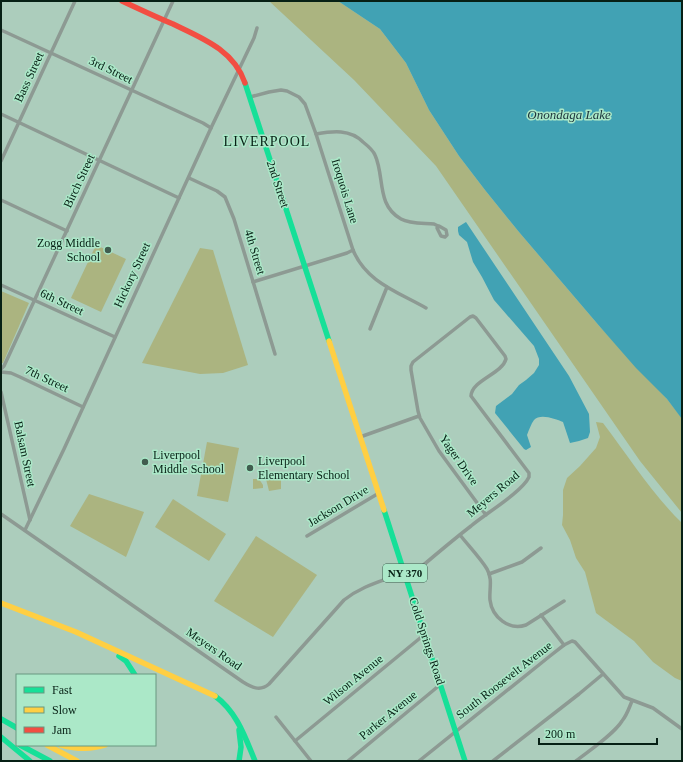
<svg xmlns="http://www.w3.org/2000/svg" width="683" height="762" viewBox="0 0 683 762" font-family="'Times New Roman',serif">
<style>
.green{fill:#abb480}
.water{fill:#41a2b4}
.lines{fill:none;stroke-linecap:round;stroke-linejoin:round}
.street{stroke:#8d9a93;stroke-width:3.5}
.fast{stroke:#16e098;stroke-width:5.5}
.slow{stroke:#ffcf43;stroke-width:5.5}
.jam{stroke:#f24e42;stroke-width:5.5}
.poi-dot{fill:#415d4f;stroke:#abe8c8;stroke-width:1.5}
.labels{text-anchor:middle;stroke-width:3;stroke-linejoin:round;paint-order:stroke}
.shield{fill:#abe8c8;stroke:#385c4b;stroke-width:1}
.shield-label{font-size:11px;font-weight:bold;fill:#072015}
.street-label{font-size:12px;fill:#072015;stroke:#abe8c8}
.poi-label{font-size:12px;fill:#072015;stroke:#abe8c8;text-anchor:start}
.water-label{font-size:13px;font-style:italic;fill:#1c343c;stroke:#abe8c8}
.quarter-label{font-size:14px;letter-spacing:1px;fill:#072015;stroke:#abe8c8}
</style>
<rect width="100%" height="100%" fill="#accdbc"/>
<g class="green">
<path d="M269,1H338L380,29L406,63L429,110L459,156L485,190L519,232L601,328L667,399L681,417L682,419V513L640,461L436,166L354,80Z"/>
<path d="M96,245L126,259L101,312L71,298Z"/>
<path d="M200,248L213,250L248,365L223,373L200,374L142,363Z"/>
<path d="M1,291L29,303L3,363H1Z"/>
<path d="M596,422L603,423C629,457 652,494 682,523V681L675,678L653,662L634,641L596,613L585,572L576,558L570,540L562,525L563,515V490L567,478L580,466L596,448L600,437Z"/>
<path d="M207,442L239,448L228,502L197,496Z"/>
<path d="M277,475L281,479V489L269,491L265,475Z"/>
<path d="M253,479H259L263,485V488L253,489Z"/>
<path d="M89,494L144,512L126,557L70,526Z"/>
<path d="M173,499L226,534L209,561L155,527Z"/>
<path d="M256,536L317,575L273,637L214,601Z"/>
</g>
<g class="water">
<path d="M338,1H682V419L667,399L636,368L601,328L519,232L485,190L459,156L429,110L406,63L380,29Z"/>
<path d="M466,222L569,376L589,414L590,432L588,438L579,441L570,443L563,422C556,419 540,413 534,420C531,424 529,430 527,435L531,447L526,450L524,449L495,413L496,406L512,394L519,385L526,380L534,373L539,365V359L534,346L494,300L482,277L473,262L467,242L459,235L458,231V227Z"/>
</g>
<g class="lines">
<g class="street">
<path d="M1,30L203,123L211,128"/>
<path d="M250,97L269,92L281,90L287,91L299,97L305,104L316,134L353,250C366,282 398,292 426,308"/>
<path d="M1,114L179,198"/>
<path d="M316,134C333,131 350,129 363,142C368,146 373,150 375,155C385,177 376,205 401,219C410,224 423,223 434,224L438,226"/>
<path d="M1,161L75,1"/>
<path d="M189,178L217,191L225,197L234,219L275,354"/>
<path d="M1,200L67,231"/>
<path d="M439,226L446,230L447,235L445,237L441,236L437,228Z"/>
<path d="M253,282L347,253L353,250"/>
<path d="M1,285L115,337"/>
<path d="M370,329L387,287"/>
<path d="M1,369L4,366L173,1"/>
<path d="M1,372L11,373L20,377L83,407"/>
<path d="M1,392L30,520"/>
<path d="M360,437L419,416"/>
<path d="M1,514L243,682C251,687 260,692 269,684L344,600C363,585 383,581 405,572"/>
<path d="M25,530L64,449L211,128L254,38L257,28"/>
<path d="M460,535C468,545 481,559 487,569C493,579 489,590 490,600C492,617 509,631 526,625L564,601"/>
<path d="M307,536L379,493"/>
<path d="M489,574L522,562L541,548"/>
<path d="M407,579C428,561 449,543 471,526C485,514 522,492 529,477V473L471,396C472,380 502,374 506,359L505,356L476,318L473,316L470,317L413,362L411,366V370L418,411L420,418L439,451L486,515"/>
<path d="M541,615L564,645"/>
<path d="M276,717L311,761"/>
<path d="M295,741L425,634"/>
<path d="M348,761L441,684"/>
<path d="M419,761L550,656L564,645L572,641L575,642L624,697L653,708L682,729"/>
<path d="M493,761L579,694L603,674"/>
<path d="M576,761C590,750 613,735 622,721C627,715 629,708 632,701"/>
</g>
<g class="fast">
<path d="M245,83L329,341"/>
<path d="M384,510L465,761"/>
<path d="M119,656L126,661L135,675"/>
<path d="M215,696C237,712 245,737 255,761"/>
<path d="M1,719L17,728"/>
<path d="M239,730L241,747L239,761"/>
<path d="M1,737L30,761"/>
<path d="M20,745L50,761"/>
</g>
<g class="slow">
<path d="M329,341L384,510"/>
<path d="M1,603L76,632L215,696"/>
<path d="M47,745L77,761"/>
<path d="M61,745C76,749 90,750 105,745"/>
</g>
<path class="jam" d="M122,1C139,9 156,17 173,24C202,38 234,50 245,83"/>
</g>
<g class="poi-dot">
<circle cx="108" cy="250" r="4"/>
<circle cx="145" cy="462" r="4"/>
<circle cx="250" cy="468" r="4"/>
</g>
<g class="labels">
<rect class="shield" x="383" y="564" width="44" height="18" rx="3"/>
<g class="shield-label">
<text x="405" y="577">NY 370</text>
</g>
<g class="street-label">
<text transform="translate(111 70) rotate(26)" y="4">3rd Street</text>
<text transform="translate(29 77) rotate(-65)" y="4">Bass Street</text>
<text transform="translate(79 181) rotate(-65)" y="4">Birch Street</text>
<text transform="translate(278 184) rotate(72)" y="4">2nd Street</text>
<text transform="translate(345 191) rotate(73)" y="4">Iroquois Lane</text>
<text transform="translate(255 252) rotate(73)" y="4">4th Street</text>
<text transform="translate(132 275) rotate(-65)" y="4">Hickory Street</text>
<text transform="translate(62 302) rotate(25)" y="4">6th Street</text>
<text transform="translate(47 379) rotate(25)" y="4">7th Street</text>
<text transform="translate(25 454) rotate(78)" y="4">Balsam Street</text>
<text transform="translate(459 460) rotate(55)" y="4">Yager Drive</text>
<text transform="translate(493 494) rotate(-40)" y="4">Meyers Road</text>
<text transform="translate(338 506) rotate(-31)" y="4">Jackson Drive</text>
<text transform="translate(427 641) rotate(72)" y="4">Cold Springs Road</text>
<text transform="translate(214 649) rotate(35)" y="4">Meyers Road</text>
<text transform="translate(353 680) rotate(-39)" y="4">Wilson Avenue</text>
<text transform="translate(504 680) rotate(-38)" y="4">South Roosevelt Avenue</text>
<text transform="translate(388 715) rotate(-39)" y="4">Parker Avenue</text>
</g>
<g class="poi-label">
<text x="100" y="247" text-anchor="end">Zogg Middle<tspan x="100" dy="14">School</tspan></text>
<text x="153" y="459">Liverpool<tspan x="153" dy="14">Middle School</tspan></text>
<text x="258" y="465">Liverpool<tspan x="258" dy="14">Elementary School</tspan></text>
</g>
<g class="water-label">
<text x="569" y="119">Onondaga Lake</text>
</g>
<g class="quarter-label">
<text x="267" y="146">LIVERPOOL</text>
</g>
</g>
<rect width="683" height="762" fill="none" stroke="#072015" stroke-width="4"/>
<rect x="16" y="674" width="140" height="72" fill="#abe8c8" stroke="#699880"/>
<rect x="24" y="687" width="20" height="6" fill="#16e098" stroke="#699880"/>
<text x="52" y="694" font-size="12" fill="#072015">Fast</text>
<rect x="24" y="707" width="20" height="6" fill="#ffcf43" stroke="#699880"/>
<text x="52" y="714" font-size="12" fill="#072015">Slow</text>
<rect x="24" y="727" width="20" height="6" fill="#f24e42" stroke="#699880"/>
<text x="52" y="734" font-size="12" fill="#072015">Jam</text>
<path d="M539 738v6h118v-6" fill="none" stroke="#072015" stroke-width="2"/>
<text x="545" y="738" font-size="12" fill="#072015" stroke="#abe8c8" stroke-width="3" paint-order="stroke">200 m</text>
</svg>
